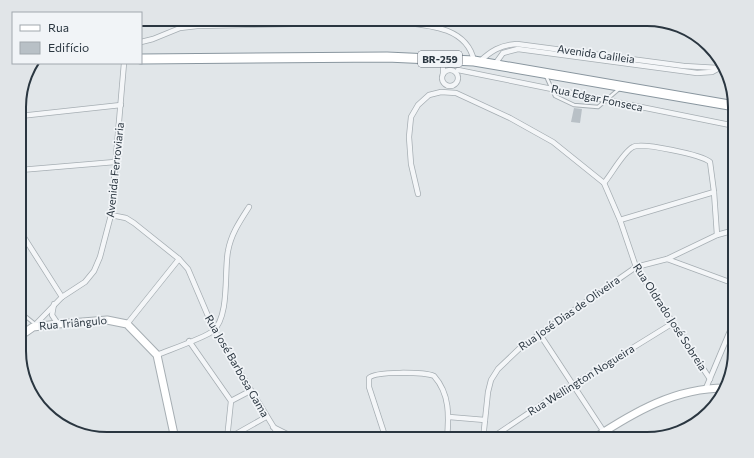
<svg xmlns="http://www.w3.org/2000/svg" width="754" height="458" viewBox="0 0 754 458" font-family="Commissioner,sans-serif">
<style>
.building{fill:#b8c0c6}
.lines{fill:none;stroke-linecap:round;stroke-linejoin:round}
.lane-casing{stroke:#a6aeb3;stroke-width:4.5}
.street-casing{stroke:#a6aeb3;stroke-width:6}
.secondary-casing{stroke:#a6aeb3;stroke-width:9}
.highway-casing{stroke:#89969f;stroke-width:11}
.lane{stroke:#f4f6f8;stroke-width:2.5}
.street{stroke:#f4f6f8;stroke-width:4.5}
.secondary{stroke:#fff;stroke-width:7}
.highway{stroke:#fff;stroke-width:9}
.labels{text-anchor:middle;stroke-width:3.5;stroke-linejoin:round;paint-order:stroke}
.shield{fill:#f1f4f7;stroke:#666f77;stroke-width:1}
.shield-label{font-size:10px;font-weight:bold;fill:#2a3640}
.street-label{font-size:11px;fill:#2a3640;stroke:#f1f4f7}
.rim{fill:none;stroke:#2a3640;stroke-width:2}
</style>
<rect width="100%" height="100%" fill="#e1e6e9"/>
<path class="building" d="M574,108L582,109L580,123L571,122Z"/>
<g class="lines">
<defs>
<g id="lane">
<path d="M546,76L555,96L574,105L598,107L619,89"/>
<path d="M20,312L35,324"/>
</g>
<g id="street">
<path d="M141,42L153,39L180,28L197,26L397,22C426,25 467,26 474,61"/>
<path d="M479,62C491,51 500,45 517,44L684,66L718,68"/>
<path d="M495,64L503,53L518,49L697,73L712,72L723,66"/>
<circle cx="450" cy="78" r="8"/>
<path d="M458,70L735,126"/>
<path d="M443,74V59"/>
<path d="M20,116L121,105"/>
<path d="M20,170L115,162"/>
<path d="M604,183C611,175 624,151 633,147C642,142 702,155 710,162L714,192L620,220"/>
<path d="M714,192L717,235"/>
<path d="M418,194L411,164L409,137L411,117L418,105L429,95L441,92L456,93L510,118L553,142L604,183L620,220L636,267L710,379"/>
<path d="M111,215L126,218L134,223L179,259L188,269L214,330L281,439"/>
<path d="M20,231L62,297"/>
<path d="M667,259L735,284"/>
<path d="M54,304L52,315L58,324"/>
<path d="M127,324L179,259"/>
<path d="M33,327L62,297L85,282L94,271L100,257L111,215L124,63"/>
<path d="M539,333L604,432"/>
<path d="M189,341L231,401L227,439"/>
<path d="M157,355C169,350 204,338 213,331C230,316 224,271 228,251C231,234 240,221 249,207"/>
<path d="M706,388L735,319"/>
<path d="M231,401L250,391"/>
<path d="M449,417L485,420"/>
<path d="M273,427L297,439"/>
<path d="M227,439L266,417"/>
<path d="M386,439L369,387V378C375,371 424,372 434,376C450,394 449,416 447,439"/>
<path d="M483,439L488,392L491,380L498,369L521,347L636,267L667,259L717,235L735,230"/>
<path d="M490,439L545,402L673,323"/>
</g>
<g id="secondary">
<path d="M20,336L33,327L58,324L107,320L127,324L157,355L175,439"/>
<path d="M593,439C634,412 675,388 725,388"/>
</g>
<path id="highway" d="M141,59L387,57L474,61L735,106"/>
</defs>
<use href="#lane" class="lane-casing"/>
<use href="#street" class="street-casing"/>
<use href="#secondary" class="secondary-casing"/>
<use href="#highway" class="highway-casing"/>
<use href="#lane" class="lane"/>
<use href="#street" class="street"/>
<use href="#secondary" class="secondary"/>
<use href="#highway" class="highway"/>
</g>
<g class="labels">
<rect class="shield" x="418" y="51" width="44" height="16" rx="3"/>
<g class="shield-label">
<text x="440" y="63">BR-259</text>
</g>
<g class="street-label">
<text transform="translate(596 54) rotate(8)" y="4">Avenida Galileia</text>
<text transform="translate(597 98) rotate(12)" y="4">Rua Edgar Fonseca</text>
<text transform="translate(115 170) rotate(-84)" y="4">Avenida Ferroviaria</text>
<text transform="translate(569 313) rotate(-35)" y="4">Rua José Dias de Oliveira</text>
<text transform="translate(670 317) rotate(57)" y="4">Rua Oldrado José Sobreia</text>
<text transform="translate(73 323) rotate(-5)" y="4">Rua Triângulo</text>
<text transform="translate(237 366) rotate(60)" y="4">Rua José Barbosa Gama</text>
<text transform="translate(581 380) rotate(-32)" y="4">Rua Wellington Nogueira</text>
</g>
</g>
<path d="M0 0H754V458H0ZM107 26H647A81 81 0 0 1 728 107V351A81 81 0 0 1 647 432H107A81 81 0 0 1 26 351V107A81 81 0 0 1 107 26Z" fill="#e1e5e8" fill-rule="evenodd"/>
<path class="rim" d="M107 26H647A81 81 0 0 1 728 107V351A81 81 0 0 1 647 432H107A81 81 0 0 1 26 351V107A81 81 0 0 1 107 26Z"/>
<rect x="12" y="12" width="130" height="52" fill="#f1f4f7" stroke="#a1a8ae"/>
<rect x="20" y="25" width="20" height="6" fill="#ffffff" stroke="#a1a8ae"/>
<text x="48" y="32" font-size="12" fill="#2a3640">Rua</text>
<rect x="20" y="42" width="20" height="12" fill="#b8c0c6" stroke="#a1a8ae"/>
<text x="48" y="52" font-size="12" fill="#2a3640">Edifício</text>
</svg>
